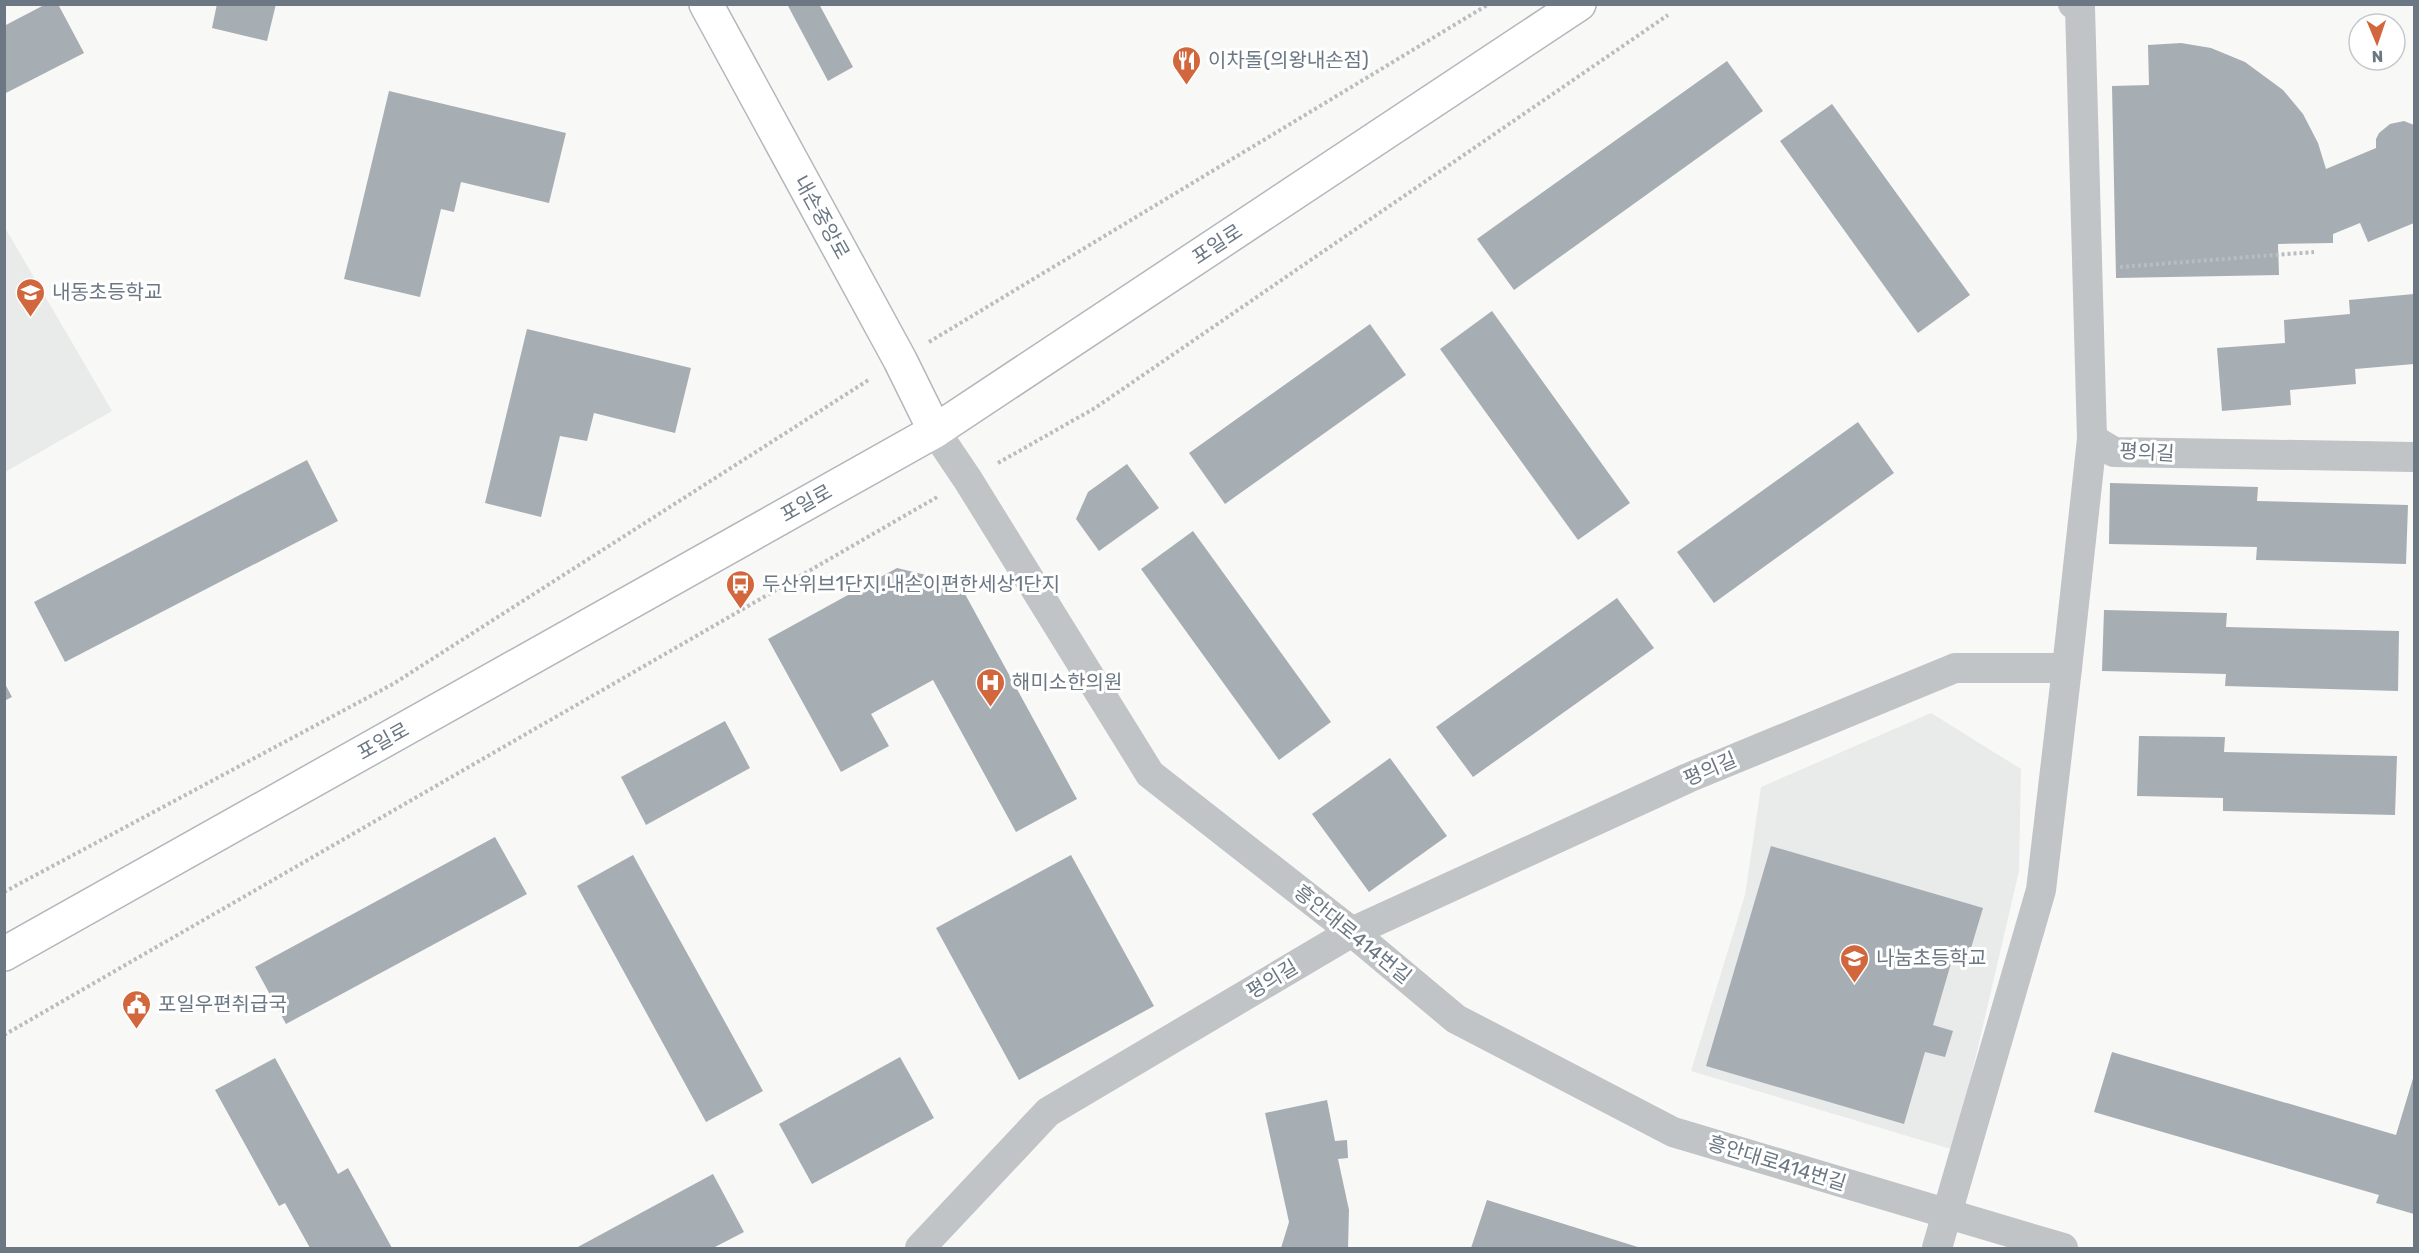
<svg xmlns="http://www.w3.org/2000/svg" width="2419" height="1253" viewBox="0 0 2419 1253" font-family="Rubik,'Noto Sans KR',sans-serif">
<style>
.built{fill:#e9eaea}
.building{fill:#a6adb3}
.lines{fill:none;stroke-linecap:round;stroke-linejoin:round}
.secondary-casing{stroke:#b3b7bc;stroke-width:36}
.path{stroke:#babdbf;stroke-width:4;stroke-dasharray:3 3;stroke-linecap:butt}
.street{stroke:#c0c4c7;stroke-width:30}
.secondary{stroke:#fff;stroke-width:33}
.labels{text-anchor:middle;stroke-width:6;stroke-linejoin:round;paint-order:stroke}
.poi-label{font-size:20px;fill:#6b7884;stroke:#fff;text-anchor:start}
.street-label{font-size:20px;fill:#6b7884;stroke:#fff}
</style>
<rect width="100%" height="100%" fill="#f8f8f6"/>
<g class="built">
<path d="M4,226L112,411L5,472H4Z"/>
<path d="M1931,713L2021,769L2019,871L1954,1150L1691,1071L1745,895L1761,787Z"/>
</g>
<g class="building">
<path d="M46,4H58L84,53L4,94V26Z"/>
<path d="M217,4H276L267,41L212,28Z"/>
<path d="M787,4H819L853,67L828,81Z"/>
<path d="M2181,43L2211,48L2245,62L2283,90L2303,114L2318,143L2326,169L2376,148V139L2379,133L2390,124L2404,121L2414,125V223L2368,242L2360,223L2333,234V243L2278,244L2279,275L2116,278L2112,86L2149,85L2148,45Z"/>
<path d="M1727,61L1763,111L1514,290L1477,239Z"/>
<path d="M389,91L566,133L549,203L461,182L454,212L441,209L420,297L344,279Z"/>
<path d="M1832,104L1970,295L1918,333L1780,141Z"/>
<path d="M2414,294V364L2355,369L2356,384L2290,390L2291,405L2222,411L2217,348L2285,343L2284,320L2350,314L2349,300Z"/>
<path d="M1492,311L1630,503L1578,540L1440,349Z"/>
<path d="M1370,324L1406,375L1225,504L1189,453Z"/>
<path d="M527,329L691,368L675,433L594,413L587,441L560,436L541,517L485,503Z"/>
<path d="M1858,422L1894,473L1714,603L1677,552Z"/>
<path d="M307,460L338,521L65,662L34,602Z"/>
<path d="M1127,464L1159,508L1099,551L1076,519L1088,492Z"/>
<path d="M2110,483L2258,487L2257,501L2408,505L2406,564L2256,560L2257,547L2109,544Z"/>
<path d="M1193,531L1331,722L1279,760L1141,569Z"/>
<path d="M897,568L959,583L1077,799L1016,832L933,680L871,714L889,746L841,772L768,639Z"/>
<path d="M1617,598L1654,648L1473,777L1436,727Z"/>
<path d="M2104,610L2227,613L2226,627L2399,631L2398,691L2225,686L2226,674L2102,671Z"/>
<path d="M4,682L12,697L4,701Z"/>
<path d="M725,721L750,768L646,825L621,777Z"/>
<path d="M2139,736L2225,737L2224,752L2397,756L2395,815L2223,811V798L2137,796Z"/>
<path d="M1390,758L1447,836L1369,892L1312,814Z"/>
<path d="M495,837L527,894L286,1024L255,967Z"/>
<path d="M1771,846L1983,908L1968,958L1954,953L1933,1025L1953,1031L1945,1057L1925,1052L1904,1124L1706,1066Z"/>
<path d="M633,855L763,1091L706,1122L577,886Z"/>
<path d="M1071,855L1154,1006L1019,1080L936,928Z"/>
<path d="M2112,1052L2396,1135L2414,1075V1214L2376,1203L2379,1195L2094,1112Z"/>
<path d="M900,1057L934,1118L812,1184L779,1124Z"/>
<path d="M275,1058L338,1174L348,1168L392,1248H310L285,1203L279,1206L215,1090Z"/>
<path d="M1327,1100L1335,1141L1347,1140L1348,1158L1338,1159L1349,1210L1348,1248H1281L1289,1222L1265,1113Z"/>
<path d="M713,1174L744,1232L713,1248H576Z"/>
<path d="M1487,1200L1641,1248H1471Z"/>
</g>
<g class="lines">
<defs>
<g id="secondary">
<path d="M706,4L900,360L935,431"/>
<path d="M4,954L935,431L1579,4"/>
</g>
</defs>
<use href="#secondary" class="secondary-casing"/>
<g class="path">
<path d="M2120,267L2314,252"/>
<path d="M929,342L1489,4"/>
<path d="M998,463L1095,408L1668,15"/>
<path d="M4,892L393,684L870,379"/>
<path d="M4,1035L939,496"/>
</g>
<g class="street">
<path d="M2073,4L2080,7L2092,439"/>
<path d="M935,431L968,480L1150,774L1352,932L1456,1019L1673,1132L2063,1248"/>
<path d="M920,1248L1048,1112L1352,932L1688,778L1955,668H2067L2092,439L2114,452L2414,457"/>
<path d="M1937,1248L2041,890L2067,668"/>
</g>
<use href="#secondary" class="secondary"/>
</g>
<defs>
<symbol id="restaurant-pin" viewBox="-11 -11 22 30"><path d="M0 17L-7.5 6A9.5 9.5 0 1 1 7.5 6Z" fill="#d2673d" stroke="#fff"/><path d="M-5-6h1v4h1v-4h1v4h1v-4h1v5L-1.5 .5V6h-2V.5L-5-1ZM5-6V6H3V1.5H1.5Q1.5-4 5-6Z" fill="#fff"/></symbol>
<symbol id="school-pin" viewBox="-11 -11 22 30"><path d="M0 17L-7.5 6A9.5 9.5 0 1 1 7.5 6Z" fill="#d2673d" stroke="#fff"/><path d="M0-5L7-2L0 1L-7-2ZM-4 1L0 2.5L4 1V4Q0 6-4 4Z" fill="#fff"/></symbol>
<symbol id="bus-pin" viewBox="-11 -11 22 30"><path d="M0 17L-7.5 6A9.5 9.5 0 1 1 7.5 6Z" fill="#d2673d" stroke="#fff"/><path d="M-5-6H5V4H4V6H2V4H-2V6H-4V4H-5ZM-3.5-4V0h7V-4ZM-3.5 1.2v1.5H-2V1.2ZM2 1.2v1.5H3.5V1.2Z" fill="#fff"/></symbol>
<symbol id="hospital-pin" viewBox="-11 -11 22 30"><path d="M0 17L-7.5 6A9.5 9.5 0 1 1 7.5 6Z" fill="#d2673d" stroke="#fff"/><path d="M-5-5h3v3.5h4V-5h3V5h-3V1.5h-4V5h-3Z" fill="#fff"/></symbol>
<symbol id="civic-pin" viewBox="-11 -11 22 30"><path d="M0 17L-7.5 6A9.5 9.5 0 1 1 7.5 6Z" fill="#d2673d" stroke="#fff"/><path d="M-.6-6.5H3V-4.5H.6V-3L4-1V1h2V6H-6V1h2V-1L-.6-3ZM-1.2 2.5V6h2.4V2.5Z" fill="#fff"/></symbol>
</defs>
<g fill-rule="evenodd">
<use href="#restaurant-pin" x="1170" y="44" width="33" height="45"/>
<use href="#school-pin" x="14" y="276" width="33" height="45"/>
<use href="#bus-pin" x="724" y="568" width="33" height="45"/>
<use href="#hospital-pin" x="974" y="666" width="33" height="45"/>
<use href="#school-pin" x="1838" y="942" width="33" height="45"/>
<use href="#civic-pin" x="120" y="988" width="33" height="45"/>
</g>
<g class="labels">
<g class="poi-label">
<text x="1208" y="67">이차돌(의왕내손점)</text>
<text x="52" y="299">내동초등학교</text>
<text x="762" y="591">두산위브1단지.내손이편한세상1단지</text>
<text x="1012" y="689">해미소한의원</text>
<text x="1876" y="965">나눔초등학교</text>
<text x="158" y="1011">포일우편취급국</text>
</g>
<g class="street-label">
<text transform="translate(822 217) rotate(61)" y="7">내손중앙로</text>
<text transform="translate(1217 244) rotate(-33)" y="7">포일로</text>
<text transform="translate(2147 452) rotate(3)" y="7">평의길</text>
<text transform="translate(806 503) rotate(-29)" y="7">포일로</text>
<text transform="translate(383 741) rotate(-29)" y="7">포일로</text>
<text transform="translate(1710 769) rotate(-23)" y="7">평의길</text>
<text transform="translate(1353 934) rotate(39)" y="7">흥안대로414번길</text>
<text transform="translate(1272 979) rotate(-31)" y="7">평의길</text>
<text transform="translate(1777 1163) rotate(17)" y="7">흥안대로414번길</text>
</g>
</g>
<rect width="2419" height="1253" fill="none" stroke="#6b7884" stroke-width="12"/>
<g transform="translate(2377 42) rotate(178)"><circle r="28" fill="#ffffff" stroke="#c4c9ce" stroke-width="1.5"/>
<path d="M0-4.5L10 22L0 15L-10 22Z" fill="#d2673d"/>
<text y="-9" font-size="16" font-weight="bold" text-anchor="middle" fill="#6b7884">N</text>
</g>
</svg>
